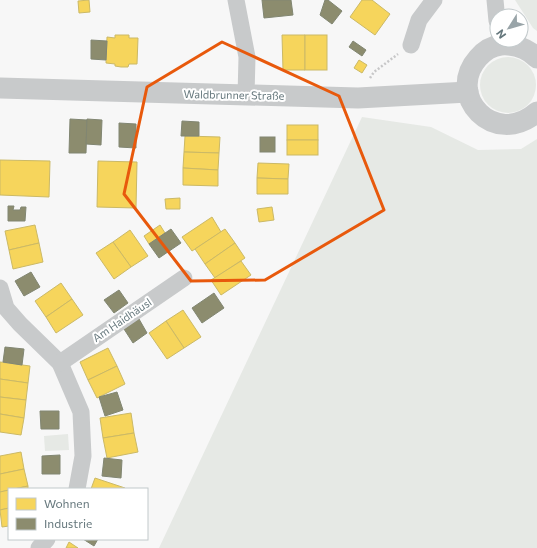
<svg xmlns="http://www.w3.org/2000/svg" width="537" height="548" viewBox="0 0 537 548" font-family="Commissioner,sans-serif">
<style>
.green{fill:#e6e9e5}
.homes{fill:#f6d55c;stroke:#cbb966}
.industry{fill:#8c8c6e;stroke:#818672}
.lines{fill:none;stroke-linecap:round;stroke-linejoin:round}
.path{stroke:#c7c7c8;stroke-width:2.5;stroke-dasharray:2 2;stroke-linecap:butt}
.minor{stroke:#c8cacb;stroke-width:17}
.tertiary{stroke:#c8cacb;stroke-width:21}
.marked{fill:none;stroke:#e8590c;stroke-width:3;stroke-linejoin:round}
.labels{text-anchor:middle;stroke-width:4;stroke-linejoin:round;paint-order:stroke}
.street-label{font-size:11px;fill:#66787d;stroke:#fff}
</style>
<rect width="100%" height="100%" fill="#f7f7f7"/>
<g class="green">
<path d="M515,0H537V31L533,28Z"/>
<circle cx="508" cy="85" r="28"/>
<path d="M362,117L431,127L478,150L521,149L537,139V548H159Z"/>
<path d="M68,434L69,450L45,451L44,436Z"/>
</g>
<g class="homes">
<path d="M89,0L90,12L79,13L78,1Z"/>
<path d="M362,0H372L390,14L375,35L350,17Z"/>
<path d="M115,35H129V38H138L137,64H129L128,67H121L115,66V64L106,63L107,37L115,38Z"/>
<path d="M282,35H305V70H283Z"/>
<rect x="305" y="35" width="22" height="35"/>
<path d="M359,60L367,65L362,73L354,68Z"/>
<rect x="287" y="125" width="31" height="15"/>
<path d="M185,136L220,137L219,153L184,152Z"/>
<rect x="287" y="140" width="31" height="15"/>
<path d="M184,152L219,153L218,170L183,168Z"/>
<path d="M0,160L50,161L49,197L0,195Z"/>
<path d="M98,161L137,162L136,208L97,207Z"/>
<path d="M258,163L289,164L288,179L257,178Z"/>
<path d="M183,168L218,170V186L183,185Z"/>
<path d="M257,178L288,179V194H257Z"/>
<path d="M180,198V209H166L165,199Z"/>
<path d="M272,207L274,220L259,222L257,209Z"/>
<path d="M212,217L221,232L192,251L182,237Z"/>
<path d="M35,225L39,243L9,250L5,231Z"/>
<path d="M160,225L165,233L149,244L144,236Z"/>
<path d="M225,229L235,243L205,264L195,249Z"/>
<path d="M130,230L148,256L131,267L113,242Z"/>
<path d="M113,242L131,267L114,279L96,253Z"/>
<path d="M39,243L43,262L13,269L9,250Z"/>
<path d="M235,243L245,258L215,278L205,264Z"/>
<path d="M241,261L251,275L221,295L211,280Z"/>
<path d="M61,283L72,299L46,317L35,301Z"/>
<path d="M72,299L83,315L56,333L46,317Z"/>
<path d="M183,310L201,337L184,348L166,321Z"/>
<path d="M166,321L184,348L167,359L149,333Z"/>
<path d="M108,348L117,366L88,380L80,362Z"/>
<path d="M0,362L30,366L28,383L0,379Z"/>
<path d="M117,366L125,384L97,398L88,380Z"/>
<path d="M0,379L28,383L26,400L0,397Z"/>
<path d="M0,397L26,400L24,418L0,414Z"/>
<path d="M131,413L134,433L103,438L100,418Z"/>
<path d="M0,414L24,418L21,435L0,432Z"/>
<path d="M134,433L138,452L107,458L103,438Z"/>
<path d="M21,452L24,469L0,474V456Z"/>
<path d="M24,469L28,486L0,492V474Z"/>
<path d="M95,478L125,488V489H91Z"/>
<path d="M28,486V489H14Z"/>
<path d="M9,490V508L0,510V492Z"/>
<path d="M9,508V526L2,527L0,510Z"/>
<path d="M69,542L78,548H66Z"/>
</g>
<g class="industry">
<path d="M262,0H291L293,15L264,18Z"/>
<path d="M325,0H328L342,11L332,24L320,15Z"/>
<path d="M91,40L107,41L106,60L91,59Z"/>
<path d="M353,41L366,50L362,56L349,47Z"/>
<path d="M70,119L87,120L86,153H69Z"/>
<path d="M87,119L102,120L101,145L86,144Z"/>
<path d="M182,121L199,122V136H181Z"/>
<path d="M119,123L136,124V148L119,147Z"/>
<rect x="260" y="137" width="15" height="15"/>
<path d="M8,206H14L13,210H20L21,207H26L25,221H8Z"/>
<path d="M171,229L181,243L159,258L149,244Z"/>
<path d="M31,272L40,287L24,296L15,281Z"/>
<path d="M119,290L128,303L114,313L104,300Z"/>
<path d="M214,293L224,308L202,323L192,308Z"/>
<path d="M139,319L147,333L133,343L124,329Z"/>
<path d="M5,347L24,349L22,365L3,362Z"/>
<path d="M117,392L123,410L105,416L99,397Z"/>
<path d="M40,411H59V429H41Z"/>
<path d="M60,455V474H42V456Z"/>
<path d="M104,458L122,460L121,478L102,476Z"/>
<path d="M83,539H98L94,546Z"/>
</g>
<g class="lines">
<path class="path" d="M370,78L374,72L398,54"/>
<g class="minor">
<path d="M236,0L247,57L246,96"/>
<path d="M495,0L497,21"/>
<path d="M411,45L419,20L434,0"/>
<path d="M0,288L6,308L20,324L60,363L81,412L83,456L77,489"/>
<path d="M60,363L184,278"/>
<path d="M39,548L47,539"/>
</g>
<g class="tertiary">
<path d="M537,58C527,48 515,44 501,45C492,46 484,51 478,58C445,95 494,149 537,112"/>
<path d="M0,88L358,98L468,92"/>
</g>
</g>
<path class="marked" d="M222,42L339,96L384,210L265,280L191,281L124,194L147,87Z"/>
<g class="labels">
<g class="street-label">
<text transform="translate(234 95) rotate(1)" y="4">Waldbrunner Straße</text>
<text transform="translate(122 320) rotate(-34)" y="4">Am Haidhäusl</text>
</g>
</g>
<rect x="8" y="488" width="140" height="52" fill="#ffffff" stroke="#c2c9cb"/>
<rect x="16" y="498" width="20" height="12" fill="#f6d55c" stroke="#c2c9cb"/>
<text x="44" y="508" font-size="12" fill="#66787d">Wohnen</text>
<rect x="16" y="518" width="20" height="12" fill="#8c8c6e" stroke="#c2c9cb"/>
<text x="44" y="528" font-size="12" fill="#66787d">Industrie</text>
<g transform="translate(509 28) rotate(233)"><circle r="19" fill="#ffffff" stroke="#c2c9cb"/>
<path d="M0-3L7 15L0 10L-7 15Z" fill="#99a4a8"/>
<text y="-6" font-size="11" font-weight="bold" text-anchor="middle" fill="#66787d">N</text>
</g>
</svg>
